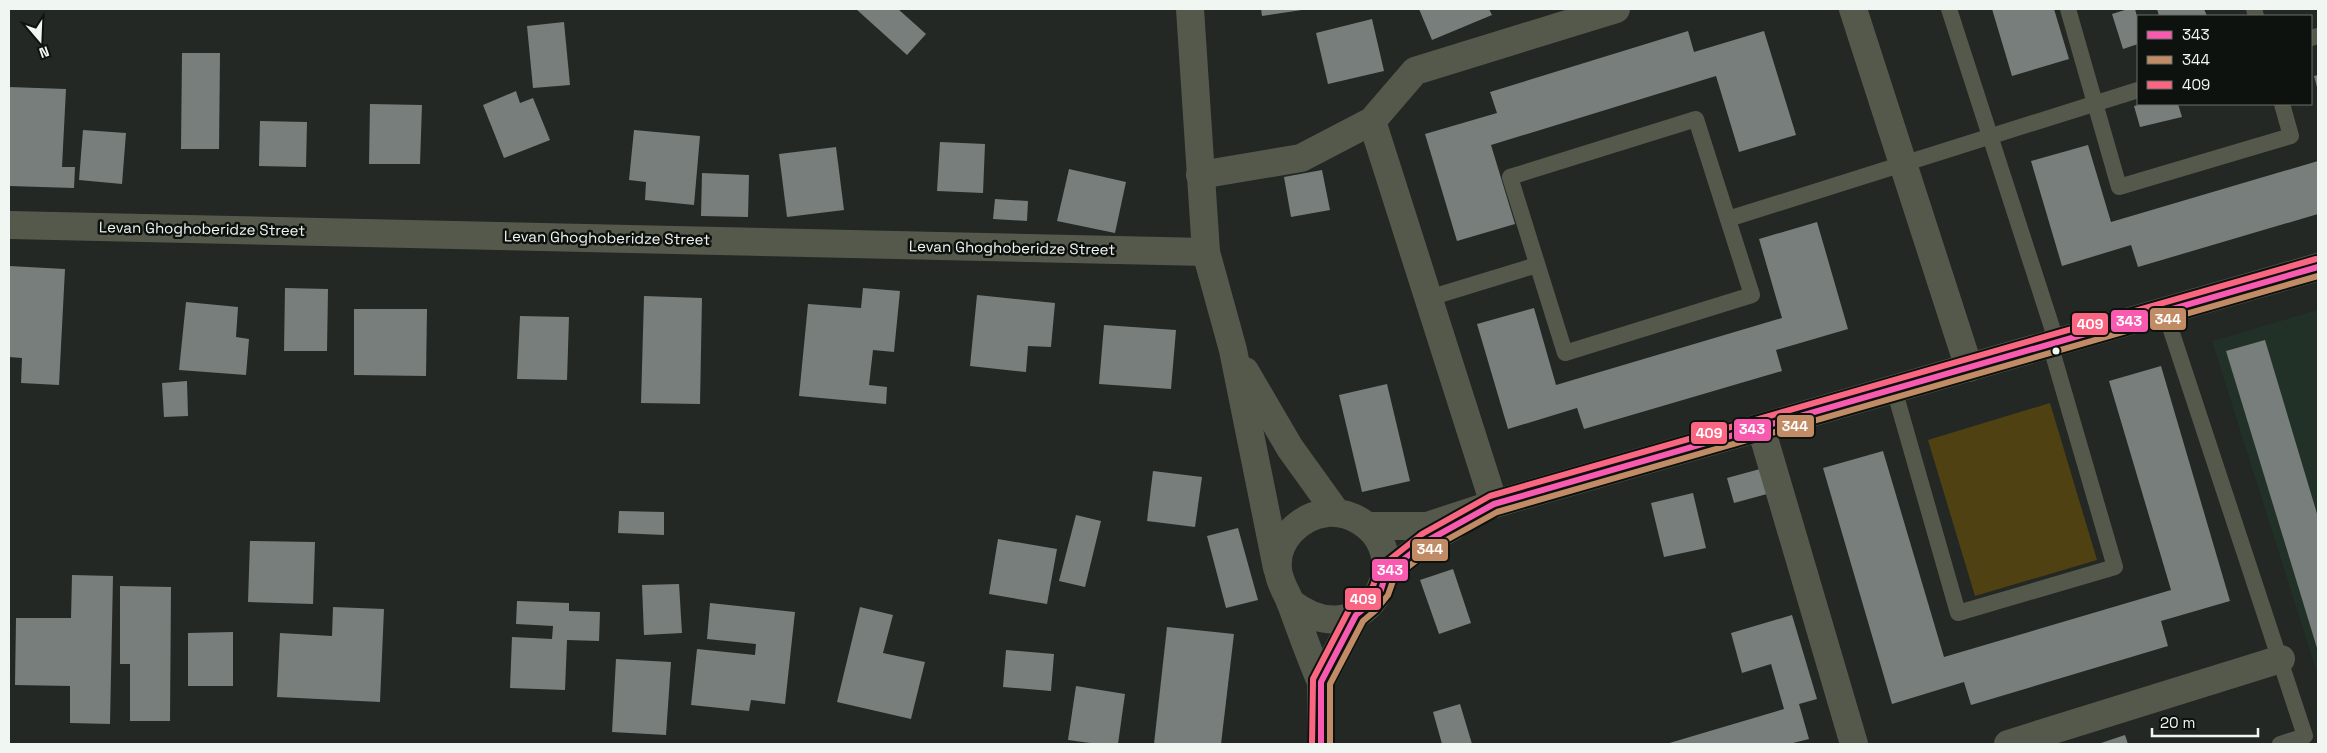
<svg xmlns="http://www.w3.org/2000/svg" width="2327" height="753" viewBox="0 0 2327 753" font-family="'Space Grotesk',sans-serif">
<style>
.built{fill:#223127}
.green{fill:#504112}
.building{fill:#787e7b}
.lines{fill:none;stroke-linecap:round;stroke-linejoin:round}
.service{stroke:#55594c;stroke-width:16}
.minor{stroke:#55594c;stroke-width:28}
.tertiary{stroke:#55594c;stroke-width:28}
.bus-1-casing{stroke:#0d120e;stroke-width:10}
.bus-2-casing{stroke:#0d120e;stroke-width:10}
.bus-3-casing{stroke:#0d120e;stroke-width:10}
.bus-1{stroke:#f75aaf;stroke-width:6}
.bus-2{stroke:#c18c65;stroke-width:6}
.bus-3{stroke:#fa6682;stroke-width:6}
.bus-dot{fill:#f0f7f2;stroke:#0d120e;stroke-width:2}
.labels{text-anchor:middle;stroke-width:5;stroke-linejoin:round;paint-order:stroke}
.street-label{font-size:15px;fill:#f0f7f2;stroke:#0d120e}
.line-badge{stroke:#0d120e;stroke-width:2}
.badge-label{font-size:14px;text-anchor:middle;font-weight:bold;fill:#fff}
</style>
<rect width="100%" height="100%" fill="#232824"/>
<path class="built" d="M2318,310V676L2212,341Z"/>
<path class="green" d="M2050,403L2097,560L1975,596L1928,440Z"/>
<g class="building">
<path d="M856,9H898L926,34L907,55Z"/>
<path d="M1261,9H1302V10L1262,16Z"/>
<path d="M1419,9H1489L1492,15L1432,40Z"/>
<path d="M1992,9H2054L2069,59L2012,76Z"/>
<path d="M2128,9H2135L2138,20V44L2123,49L2112,14Z"/>
<path d="M2157,9H2204L2207,16H2159Z"/>
<path d="M1372,19L1384,71L1328,84L1316,33Z"/>
<path d="M564,22L570,85L533,88L527,26Z"/>
<path d="M1688,31L1694,52L1764,31L1796,135L1739,152L1716,76L1491,145L1515,224L1457,241L1425,134L1497,113L1490,92Z"/>
<path d="M182,53H220L219,149H181Z"/>
<path d="M2318,75V91L2314,76Z"/>
<path d="M9,87L66,89L62,167H75L74,188L9,186Z"/>
<path d="M516,91L520,103L533,98L550,140L504,158L483,105Z"/>
<path d="M370,104L422,105L420,164H369Z"/>
<path d="M2142,104H2178L2182,117L2140,127L2134,106Z"/>
<path d="M260,121L307,122L306,167L259,166Z"/>
<path d="M83,130L126,133L122,184L79,180Z"/>
<path d="M634,130L700,136L694,205L645,200L646,182L629,180Z"/>
<path d="M940,142L985,144L983,193L937,191Z"/>
<path d="M2088,145L2111,222L2318,161V214L2138,267L2131,245L2062,266L2031,161Z"/>
<path d="M836,147L844,210L787,217L779,154Z"/>
<path d="M1069,169L1126,182L1115,233L1057,221Z"/>
<path d="M1322,170L1330,210L1291,217L1284,177Z"/>
<path d="M702,173L749,175L748,217L701,216Z"/>
<path d="M995,199L1028,201L1027,221L993,219Z"/>
<path d="M1817,222L1848,329L1776,350L1782,371L1584,429L1577,408L1508,429L1477,324L1534,308L1556,385L1782,318L1759,239Z"/>
<path d="M9,266L65,269L59,385L21,383L22,358L9,357Z"/>
<path d="M285,288L328,289L327,351H284Z"/>
<path d="M863,288L900,291L894,352L873,350L869,385L887,387L886,404L799,396L808,304L861,308Z"/>
<path d="M977,295L1055,303L1051,347L1028,346L1026,372L970,366Z"/>
<path d="M644,296L702,298L700,404L641,403Z"/>
<path d="M186,302L238,307L236,337L249,339L246,375L179,370Z"/>
<path d="M354,309H427L426,376L354,375Z"/>
<path d="M520,316L569,317L567,380L517,379Z"/>
<path d="M1104,325L1176,330L1171,389L1099,384Z"/>
<path d="M2265,340L2318,517L2317,648L2226,351Z"/>
<path d="M2161,366L2230,601L2161,621L2168,646L1971,705L1964,682L1892,704L1823,468L1883,451L1944,657L2171,590L2109,381Z"/>
<path d="M187,381L188,416L164,417L162,383Z"/>
<path d="M1387,384L1410,481L1362,492L1339,395Z"/>
<path d="M1760,469L1767,494L1734,503L1727,478Z"/>
<path d="M1153,471L1202,477L1195,527L1147,521Z"/>
<path d="M1693,493L1706,548L1664,557L1651,503Z"/>
<path d="M619,511L664,512V535L618,533Z"/>
<path d="M1076,515L1101,521L1085,587L1059,581Z"/>
<path d="M1238,528L1258,600L1226,608L1207,536Z"/>
<path d="M998,539L1057,549L1047,604L989,594Z"/>
<path d="M250,541L315,542L313,604L248,602Z"/>
<path d="M1453,569L1471,623L1439,634L1420,580Z"/>
<path d="M72,575L113,576L110,724L70,723V686L15,685L16,618H71Z"/>
<path d="M679,584L682,633L644,635L642,585Z"/>
<path d="M120,586L171,587L170,721H130V664H120Z"/>
<path d="M517,601L569,603V611L600,612L599,641L567,640L565,690L510,688L512,637L552,639L553,626L516,624Z"/>
<path d="M710,603L795,612L785,704L751,700L749,711L691,705L697,649L755,655L756,644L707,639Z"/>
<path d="M333,607L384,609L380,702L277,697L280,633L332,636Z"/>
<path d="M860,607L893,615L883,653L925,662L911,719L837,702Z"/>
<path d="M1792,615L1817,699L1799,704L1809,739L1789,744H1666L1784,709L1771,664L1742,673L1731,633Z"/>
<path d="M1167,627L1234,634L1221,744H1154Z"/>
<path d="M233,632V686H188V633Z"/>
<path d="M1006,650L1054,654L1051,691L1003,687Z"/>
<path d="M616,659L671,662L666,735L612,732Z"/>
<path d="M1076,686L1125,694L1118,744H1098L1068,740Z"/>
<path d="M1460,704L1472,744H1442L1433,712Z"/>
<path d="M2125,735L2128,744H2098Z"/>
</g>
<g class="lines">
<g class="service">
<path d="M1949,9L2057,343"/>
<path d="M2068,9L2119,187L2291,136L2282,104"/>
<path d="M2254,9L2256,16"/>
<path d="M2311,38L2318,36"/>
<path d="M1696,119L1752,295L1565,353L1510,177Z"/>
<path d="M1728,219L2138,90"/>
<path d="M1429,298L1537,265"/>
<path d="M2165,312L2305,736L2280,744"/>
<path d="M1894,389L1958,613L2115,567L2050,344"/>
</g>
<g class="minor">
<path d="M1190,9L1206,252L1233,350L1277,568"/>
<path d="M1853,9L1969,368"/>
<path d="M1372,121L1494,504"/>
<path d="M1200,175L1301,158L1372,121L1415,71L1616,9"/>
<path d="M9,225L1206,252"/>
<path d="M1245,371L1290,448L1336,512"/>
<path d="M1761,428L1854,744"/>
<path d="M2008,744L2281,659"/>
</g>
<g class="tertiary">
<path d="M1368,526H1427L1494,504L2318,267"/>
<path d="M1386,573L1427,541L1454,526"/>
<path d="M1290,602C1363,660 1421,559 1360,521C1350,515 1339,512 1327,513C1300,516 1275,540 1278,569C1279,583 1287,592 1291,604C1301,631 1310,657 1321,682"/>
<path d="M1321,744V682L1356,615"/>
</g>
<defs>
<path id="bus-1" d="M1321,744V682L1356,615L1370,604L1381,590L1386,573L1427,541L1494,504L2318,267"/>
<path id="bus-2" d="M1330,744V684L1363,621L1376,610L1388,595L1394,578L1432,548L1497,512L2318,276"/>
<path id="bus-3" d="M1312,744L1313,679L1349,610L1364,598L1373,586L1379,568L1422,534L1490,496L2316,259"/>
</defs>
<use href="#bus-1" class="bus-1-casing"/>
<use href="#bus-2" class="bus-2-casing"/>
<use href="#bus-3" class="bus-3-casing"/>
<use href="#bus-1" class="bus-1"/>
<use href="#bus-2" class="bus-2"/>
<use href="#bus-3" class="bus-3"/>
</g>
<circle class="bus-dot" cx="2056" cy="351" r="4.5"/>
<g class="labels">
<g class="street-label">
<text transform="translate(202 229) rotate(1)" y="5">Levan Ghoghoberidze Street</text>
<text transform="translate(607 238) rotate(1)" y="5">Levan Ghoghoberidze Street</text>
<text transform="translate(1012 248) rotate(1)" y="5">Levan Ghoghoberidze Street</text>
</g>
</g>
<g class="line-badge">
<rect x="2149" y="307" width="38" height="24" rx="5" fill="#c18c65"/>
<rect x="2110" y="309" width="39" height="24" rx="5" fill="#f75aaf"/>
<rect x="2071" y="312" width="38" height="24" rx="5" fill="#fa6682"/>
<rect x="1776" y="414" width="39" height="24" rx="5" fill="#c18c65"/>
<rect x="1733" y="418" width="39" height="24" rx="5" fill="#f75aaf"/>
<rect x="1690" y="421" width="38" height="24" rx="5" fill="#fa6682"/>
<rect x="1411" y="538" width="38" height="24" rx="5" fill="#c18c65"/>
<rect x="1371" y="558" width="38" height="24" rx="5" fill="#f75aaf"/>
<rect x="1344" y="587" width="38" height="24" rx="5" fill="#fa6682"/>
</g>
<g class="badge-label">
<text x="2168" y="324">344</text>
<text x="2129" y="326">343</text>
<text x="2090" y="329">409</text>
<text x="1795" y="431">344</text>
<text x="1752" y="434">343</text>
<text x="1709" y="438">409</text>
<text x="1430" y="554">344</text>
<text x="1390" y="575">343</text>
<text x="1363" y="604">409</text>
</g>
<rect width="2327" height="753" fill="none" stroke="#f0f7f2" stroke-width="20"/>
<rect x="2137" y="15" width="175" height="90" fill="#0d120e" stroke="#686e69"/>
<rect x="2147" y="31" width="25" height="8" fill="#f75aaf" stroke="#686e69"/>
<text x="2182" y="40" font-size="15" fill="#f0f7f2">343</text>
<rect x="2147" y="56" width="25" height="8" fill="#c18c65" stroke="#686e69"/>
<text x="2182" y="65" font-size="15" fill="#f0f7f2">344</text>
<rect x="2147" y="81" width="25" height="8" fill="#fa6682" stroke="#686e69"/>
<text x="2182" y="90" font-size="15" fill="#f0f7f2">409</text>
<g transform="translate(40 40) rotate(161)" stroke="#0d120e" stroke-width="4" paint-order="stroke">
<path d="M0-4L9 19L0 12L-9 19Z" fill="#f0f7f2"/>
<text y="-8" font-size="14" font-weight="bold" text-anchor="middle" fill="#f0f7f2">N</text>
</g>
<path d="M2152 728v8h106v-8" fill="none" stroke="#f0f7f2" stroke-width="2.5"/>
<text x="2160" y="728" font-size="15" fill="#f0f7f2" stroke="#0d120e" stroke-width="4" paint-order="stroke">20 m</text>
</svg>
